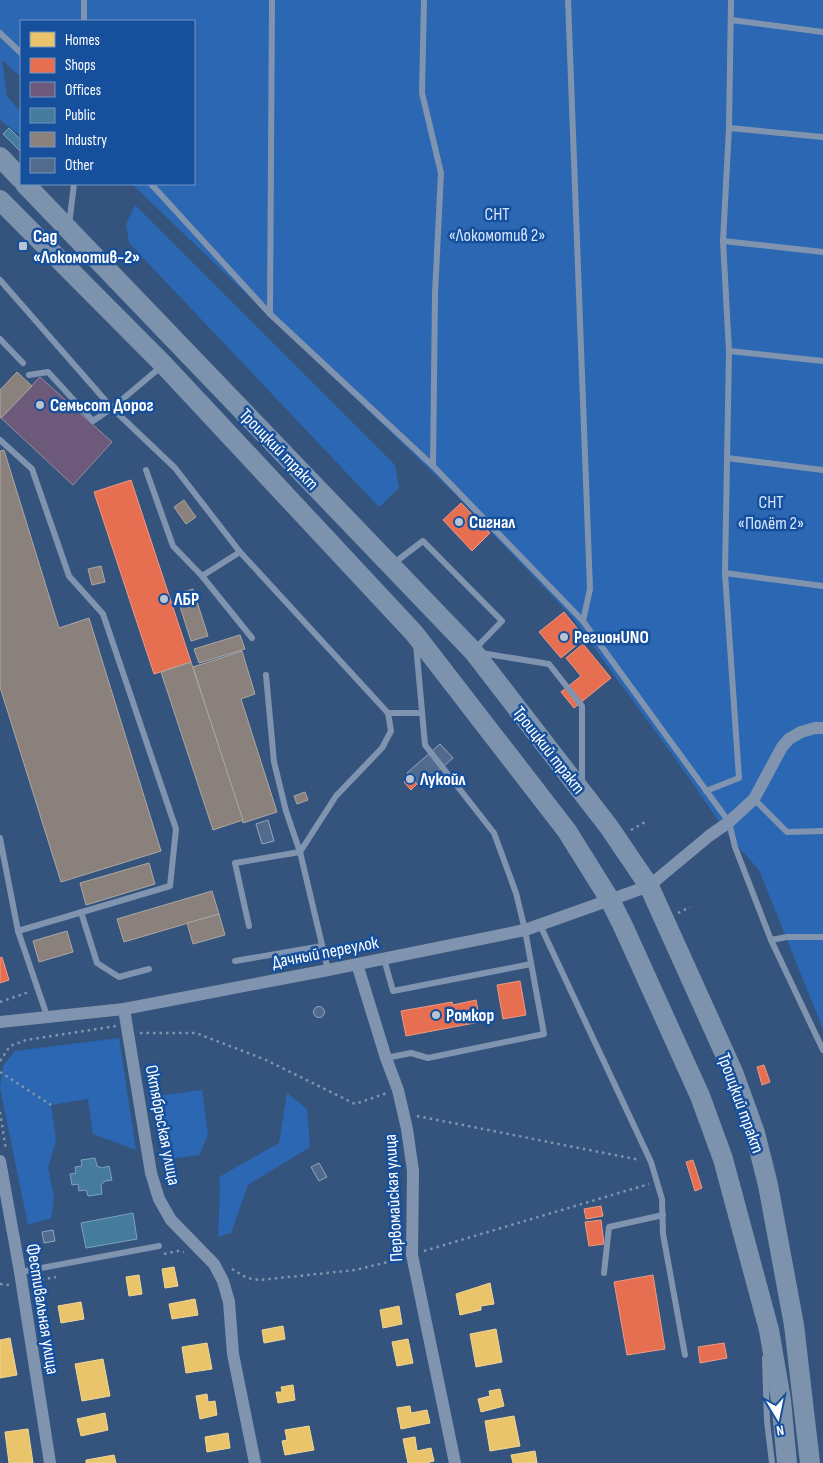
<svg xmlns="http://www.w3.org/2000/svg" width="823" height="1463" viewBox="0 0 823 1463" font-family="'Sofia Sans Condensed',sans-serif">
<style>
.green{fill:#2b67b2}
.homes{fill:#e9c46a;stroke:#f0d697}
.shops{fill:#e76f51;stroke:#ee9a85}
.offices{fill:#6d597a;stroke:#998ba2}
.public{fill:#457b9d;stroke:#7da3ba}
.industry{fill:#8a817c;stroke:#ada7a3}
.building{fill:#526b8c;stroke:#94a5bc}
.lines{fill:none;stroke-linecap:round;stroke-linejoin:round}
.path{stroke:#8094af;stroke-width:2.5;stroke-dasharray:2.5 4;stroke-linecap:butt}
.lane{stroke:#8094af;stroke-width:6}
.street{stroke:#8094af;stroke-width:12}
.primary{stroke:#7d92ad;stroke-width:20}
.poi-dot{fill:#b8c3d2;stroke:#16509c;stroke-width:2}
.labels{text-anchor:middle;stroke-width:5;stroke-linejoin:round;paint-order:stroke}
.park-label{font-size:18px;fill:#d4e6fd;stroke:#16509c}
.poi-label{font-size:18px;font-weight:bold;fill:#fff;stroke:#16509c;text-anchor:start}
.street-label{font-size:18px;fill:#fff;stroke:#16509c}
</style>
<rect width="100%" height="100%" fill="#35547d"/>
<g class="green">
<path d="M0,0H823V1029L759,870L732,840L677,761L571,616L453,492L132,184H194V21H21V77L2,60L7,96L21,112V136L0,120Z"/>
<path d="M135,205L395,465L399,488L379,507L129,243L126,224Z"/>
<path d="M119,1038L136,1150L93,1134L88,1099L51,1105L56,1140L48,1168L54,1198L51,1218L28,1225L0,1088L3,1066L15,1051Z"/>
<path d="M202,1090L208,1135L199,1155L169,1159L157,1096Z"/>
<path d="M287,1093L307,1109L310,1147L248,1185L231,1233L218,1237L220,1188L219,1177L279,1143Z"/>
</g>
<g class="homes">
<path d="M174,1267L178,1286L165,1288L162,1269Z"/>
<path d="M139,1275L142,1294L129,1296L126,1277Z"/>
<path d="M490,1283L494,1304L481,1306V1310L460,1315L456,1294Z"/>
<path d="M195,1299L198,1315L172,1319L169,1304Z"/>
<path d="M81,1302L84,1319L61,1323L58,1306Z"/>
<path d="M399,1306L402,1324L383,1328L380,1310Z"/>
<path d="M283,1326L285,1339L264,1343L262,1330Z"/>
<path d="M496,1329L502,1362L476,1367L470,1334Z"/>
<path d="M10,1338L17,1375L0,1378V1340Z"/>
<path d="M408,1339L413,1363L397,1366L392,1342Z"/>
<path d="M207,1343L212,1369L186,1373L182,1347Z"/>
<path d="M103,1359L110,1396L82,1401L75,1364Z"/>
<path d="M293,1385L295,1400L278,1403L276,1392H282L281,1387Z"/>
<path d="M500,1389L504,1406L481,1412L478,1399L490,1396L489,1391Z"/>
<path d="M207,1394L208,1402L215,1401L217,1415L200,1419L196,1396Z"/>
<path d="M410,1406L411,1413L427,1410L430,1423L401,1429L397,1408Z"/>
<path d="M105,1413L108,1430L81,1436L77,1419Z"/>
<path d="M514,1416L520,1446L490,1451L485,1421Z"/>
<path d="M309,1426L314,1450L285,1455L282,1441L287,1440L285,1430Z"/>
<path d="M28,1429L33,1463H9L5,1432Z"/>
<path d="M228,1433L230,1448L207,1452L205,1437Z"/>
<path d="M415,1437L417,1451L431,1448L434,1461L426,1463H408L403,1439Z"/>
<path d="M535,1451L537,1463H513L511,1455Z"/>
<path d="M114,1455L116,1463H86V1460Z"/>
</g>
<g class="shops">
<path d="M131,480L191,662L154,674L94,492Z"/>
<path d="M461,503L490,533L472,551L443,520Z"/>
<path d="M564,612L585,638L561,658L539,632Z"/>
<path d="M583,644L611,678L574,708L561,692L581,676L566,658Z"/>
<path d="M410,776L417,784L411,790L404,782Z"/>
<path d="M2,957L9,980L0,983V958Z"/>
<path d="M520,981L526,1015L503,1019L497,985Z"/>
<path d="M476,1000L480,1022L406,1036L401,1011L452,1002L453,1005Z"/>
<path d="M764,1065L770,1082L762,1085L757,1067Z"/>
<path d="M693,1160L702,1188L695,1191L686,1162Z"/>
<path d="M601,1206L603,1216L586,1219L584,1209Z"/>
<path d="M601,1220L604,1244L589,1246L585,1222Z"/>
<path d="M653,1275L665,1349L627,1355L614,1282Z"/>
<path d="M724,1343L727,1358L700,1363L698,1347Z"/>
</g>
<path class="offices" d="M40,377L112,442L73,485L1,418Z"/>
<g class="public">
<path d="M9,128L21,140V152L3,134Z"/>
<path d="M95,1158L97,1166L102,1168L109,1166L112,1180L105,1181L101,1185L102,1194L88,1196L86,1190L79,1191L78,1184L72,1185L70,1174L76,1173L75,1167L82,1166L81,1160Z"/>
<path d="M133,1213L137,1239L86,1248L81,1223Z"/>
</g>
<g class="industry">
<path d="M17,372L32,386L1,418L0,417V390Z"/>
<path d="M4,450L59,628L89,618L161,851L61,882L0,687V451Z"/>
<path d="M184,500L196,517L186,524L174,507Z"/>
<path d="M101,566L105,582L92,585L88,569Z"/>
<path d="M193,589L208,636L191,641L176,594Z"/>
<path d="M240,635L245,649L199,663L194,649Z"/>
<path d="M242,651L255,694L241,699L277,812L243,823L193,667Z"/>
<path d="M191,662L243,820L213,830L161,672Z"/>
<path d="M305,792L308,800L297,804L294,796Z"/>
<path d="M149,863L155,884L86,905L80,883Z"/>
<path d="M212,891L219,914L124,942L117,919Z"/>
<path d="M219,914L225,935L193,944L187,923Z"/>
<path d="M67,931L73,952L39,962L33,941Z"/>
</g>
<g class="building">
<path d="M440,744L453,758L420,787L407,773Z"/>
<path d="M268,820L274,841L262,844L256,824Z"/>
<circle cx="319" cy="1012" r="5.5"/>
<path d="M319,1163L327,1177L319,1181L311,1167Z"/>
<path d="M53,1230L55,1241L44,1243L42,1232Z"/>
</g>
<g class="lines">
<g class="path">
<path d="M631,830L645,822"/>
<path d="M678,913L690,907"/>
<path d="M0,1002L29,992"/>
<path d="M140,1033H196L266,1060L355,1104L387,1093"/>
<path d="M0,1061L10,1046L26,1040L116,1026"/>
<path d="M0,1072L51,1105"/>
<path d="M0,1112L6,1150"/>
<path d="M417,1116L640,1160"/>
<path d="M424,1251L649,1184"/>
<path d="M164,1254L177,1251L184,1252"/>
<path d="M232,1269L247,1278L260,1280L355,1270L400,1259"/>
<path d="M35,1281L56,1277"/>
<path d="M0,1284L10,1285"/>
</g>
<g class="lane">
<path d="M84,0V21"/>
<path d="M424,0L422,93L441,173L435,294L433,466"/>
<path d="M568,0L590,589L583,621"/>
<path d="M731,20L823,32"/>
<path d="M0,33L21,53"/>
<path d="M729,128L823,137"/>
<path d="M151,184L270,314L433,466L583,621L729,822L735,847L771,940L787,937H823"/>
<path d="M69,225L74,184"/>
<path d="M723,241L823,252"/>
<path d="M0,280L112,408L175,468L240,552L388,713H422"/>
<path d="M270,314L272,0"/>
<path d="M0,339L23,363"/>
<path d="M729,351L823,361"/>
<path d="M29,375L48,372L93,421L112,408L162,366"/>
<path d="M0,440L32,469L69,576L103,614L176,829L170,886L18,931"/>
<path d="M727,458L823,470"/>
<path d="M146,470L173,546L202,576L252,638"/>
<path d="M394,563L423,541L502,621L475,649"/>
<path d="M725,573L823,586"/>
<path d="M202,576L240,552"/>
<path d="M481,653L549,664L582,706V784"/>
<path d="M266,675L274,762L286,811L300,852"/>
<path d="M706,791L739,778L725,573L729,351L723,241L729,128L731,0"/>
<path d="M754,799L787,832L823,831"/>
<path d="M0,838L18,931L47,1016"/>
<path d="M300,852L336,796L382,748L391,731L388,713"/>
<path d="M81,912L97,963L119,977L149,969"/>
<path d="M540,925L651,1162L662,1199L663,1234L685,1355"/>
<path d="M249,926L235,863L300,852L328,970"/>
<path d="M771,940L823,1050"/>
<path d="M384,959L393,991L531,964"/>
<path d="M235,961L322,946"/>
<path d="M386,1058L411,1053L428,1058L544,1034L525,930L516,893L494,833L425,745L416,644"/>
<path d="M20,1272L159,1246"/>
<path d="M604,1273L609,1227L663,1215"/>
<path d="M765,1358L767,1421L772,1463"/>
</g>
<g class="street">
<path d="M357,964L386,1058L398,1090L407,1129L413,1171L412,1255L455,1463"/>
<path d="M124,1009L151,1173L159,1199L171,1220L214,1264L223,1281L229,1302L233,1354L255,1463"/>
<path d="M0,1022L124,1009L328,970L525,930L649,886L709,836L729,822L754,799L782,747L789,739L801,732L815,728H823"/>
<path d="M0,1161L20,1272L50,1463"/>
</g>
<g class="primary">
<path d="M0,157L21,179"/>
<path d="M25,184L473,651L609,827L649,886L733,1072L755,1133L768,1185L794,1325L810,1463"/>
<path d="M0,200L164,365L414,633L567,831L610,900L623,926L700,1096L723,1159L769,1330L781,1400L787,1463"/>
</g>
</g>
<g class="poi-dot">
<rect x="18" y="241" width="10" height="10" rx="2.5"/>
<circle cx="40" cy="405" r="5"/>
<circle cx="459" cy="522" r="5"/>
<circle cx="164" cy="599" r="5"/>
<circle cx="564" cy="637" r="5"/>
<circle cx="410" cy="779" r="5"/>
<circle cx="436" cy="1015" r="5"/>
</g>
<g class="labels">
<g class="park-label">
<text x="497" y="220">СНТ<tspan x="497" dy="21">«Локомотив 2»</tspan></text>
<text x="771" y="508">СНТ<tspan x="771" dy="21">«Полёт 2»</tspan></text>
</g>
<g class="poi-label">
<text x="33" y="242">Сад<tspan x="33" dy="21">«Локомотив-2»</tspan></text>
<text x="50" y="411">Семьсот Дорог</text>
<text x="469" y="528">Сигнал</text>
<text x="174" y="605">ЛБР</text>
<text x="574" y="643">РегионUNO</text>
<text x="420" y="785">Лукойл</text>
<text x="446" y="1021">Ромкор</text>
</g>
<g class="street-label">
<text transform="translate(279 449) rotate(46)" y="6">Троицкий тракт</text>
<text transform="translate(549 750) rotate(52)" y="6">Троицкий тракт</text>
<text transform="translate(325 952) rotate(-11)" y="6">Дачный переулок</text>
<text transform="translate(741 1103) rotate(70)" y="6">Троицкий тракт</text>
<text transform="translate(163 1125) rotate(79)" y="6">Октябрьская улица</text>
<text transform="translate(393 1198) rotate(-93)" y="6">Первомайская улица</text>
<text transform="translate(43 1309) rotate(81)" y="6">Фестивальная улица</text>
</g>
</g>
<rect x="20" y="20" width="175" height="165" fill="#16509c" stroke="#7396c4"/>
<rect x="30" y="32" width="25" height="15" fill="#e9c46a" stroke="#7396c4"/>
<text x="65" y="45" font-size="15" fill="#ffffff">Homes</text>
<rect x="30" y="58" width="25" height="15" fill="#e76f51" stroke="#7396c4"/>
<text x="65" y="70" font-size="15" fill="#ffffff">Shops</text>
<rect x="30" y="82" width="25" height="15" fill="#6d597a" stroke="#7396c4"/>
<text x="65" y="95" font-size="15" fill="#ffffff">Offices</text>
<rect x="30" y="108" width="25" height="15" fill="#457b9d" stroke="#7396c4"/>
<text x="65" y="120" font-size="15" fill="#ffffff">Public</text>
<rect x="30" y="132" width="25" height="15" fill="#8a817c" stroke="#7396c4"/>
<text x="65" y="145" font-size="15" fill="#ffffff">Industry</text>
<rect x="30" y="158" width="25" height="15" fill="#526b8c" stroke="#7396c4"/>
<text x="65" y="170" font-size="15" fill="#ffffff">Other</text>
<g transform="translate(778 1418) rotate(170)" stroke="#16509c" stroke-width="4" paint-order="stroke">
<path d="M0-4L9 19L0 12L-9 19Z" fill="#ffffff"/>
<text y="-8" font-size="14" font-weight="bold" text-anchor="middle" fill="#ffffff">N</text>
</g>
</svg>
